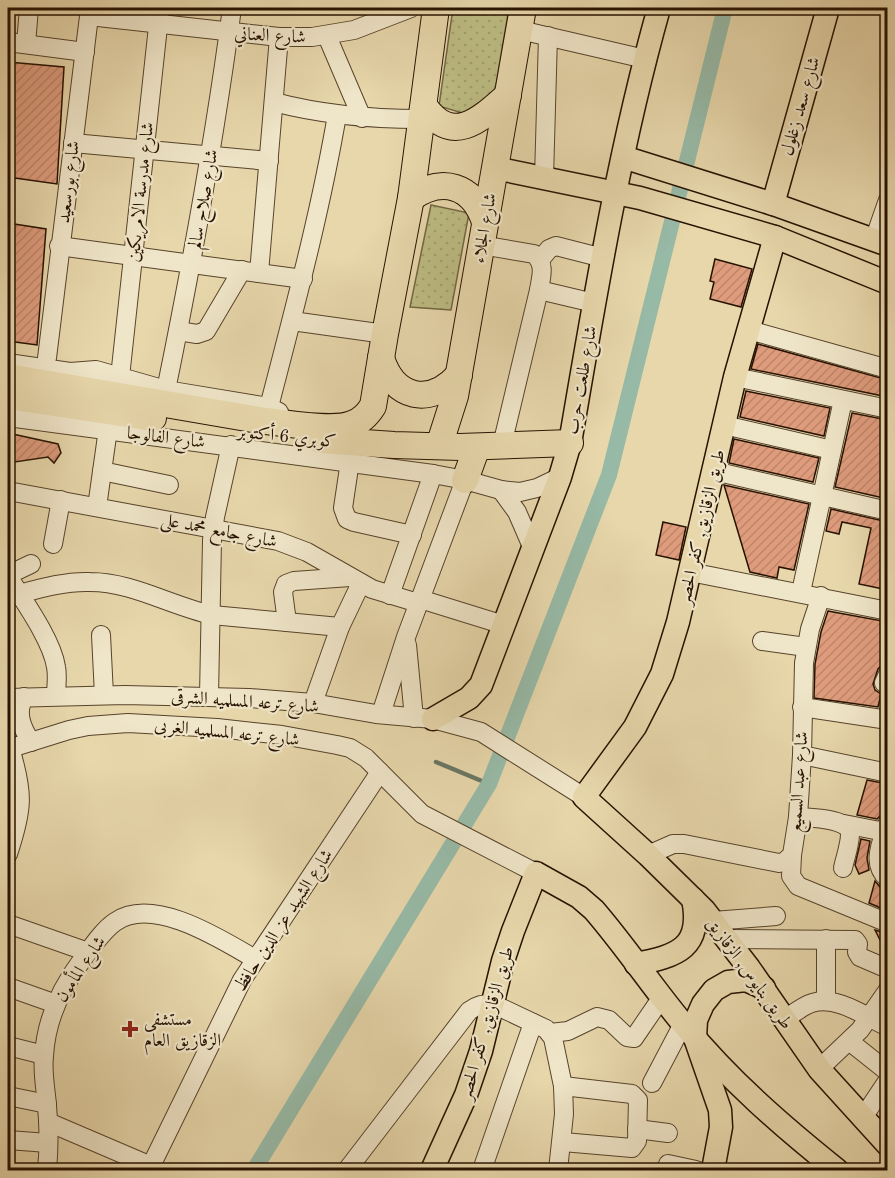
<svg xmlns="http://www.w3.org/2000/svg" width="895" height="1178" viewBox="0 0 895 1178" font-family="'Old Standard TT',Amiri,serif">
<style>
.grass{fill:url(#grass-dots);stroke:#726742;stroke-width:1.5}
.lines{fill:none;stroke-linecap:round;stroke-linejoin:round}
.stream{stroke:#6a7764;stroke-width:4.5}
.canal{stroke:#97baa7;stroke-width:16}
.building{fill:url(#building-hatch);stroke:#271200;stroke-width:1.5}
.minor-casing{stroke:#57432b;stroke-width:20}
.major-casing{stroke:#271200;stroke-width:25}
.highway-casing{stroke:#271200;stroke-width:28}
.minor{stroke:#efe5c8;stroke-width:18}
.major{stroke:#e7d7ab;stroke-width:22}
.highway{stroke:#e7d7ab;stroke-width:26}
.poi-dot{fill:#8f2418;stroke:#efe5c8;stroke-width:2}
.labels{text-anchor:middle;stroke-width:4.5;stroke-linejoin:round;paint-order:stroke}
.street-label{font-size:18px;fill:#271200;stroke:#efe5c8}
.poi-label{font-size:18px;fill:#271200;stroke:#efe5c8;text-anchor:start}
</style>
<defs>
<pattern id="grass-dots" width="8" height="8" patternUnits="userSpaceOnUse" patternTransform="scale(1.5)"><rect width="8" height="8" fill="#bdbc83"/><path d="M2 2h.1M6 6h.1" fill="none" stroke="#a2a16f" stroke-width="1.8" stroke-linecap="round"/></pattern>
<pattern id="building-hatch" width="6" height="6" patternUnits="userSpaceOnUse" patternTransform="scale(1.5)"><rect width="6" height="6" fill="#de9c7d"/><path d="M-1 1l2-2M0 6l6-6M5 7l2-2" fill="none" stroke="#be856a"/></pattern>
</defs>
<rect width="100%" height="100%" fill="#e7d7ab"/>
<filter id="stains"><feTurbulence type="fractalNoise" baseFrequency=".00333" numOctaves="4"/><feColorMatrix values="0 0 0 0 .2 0 0 0 0 .09 0 0 0 0 .02 0 0 0 .5 -.17"/></filter>
<radialGradient id="worn" r=".72"><stop offset=".6" stop-color="#630" stop-opacity="0"/><stop offset="1" stop-color="#630" stop-opacity=".3"/></radialGradient>
<g class="grass">
<path d="M453,8H509L494,96L472,116L439,106Z"/>
<path d="M431,205L469,213L451,310L410,307Z"/>
</g>
<g class="lines">
<path class="stream" d="M436,762L489,784"/>
<path class="canal" d="M254,1170L489,784L609,475L725,8"/>
</g>
<g class="building">
<path d="M8,62L64,67L57,184L8,177Z"/>
<path d="M8,223L46,229L37,345L8,341Z"/>
<path d="M715,259L752,269L741,307L710,299L714,282L710,281Z"/>
<path d="M758,344L888,380V397L751,369Z"/>
<path d="M746,391L830,408L824,436L740,417Z"/>
<path d="M852,413L888,420V499L835,487Z"/>
<path d="M8,433L58,444L61,453L54,463L48,457L8,463Z"/>
<path d="M734,439L819,458L813,482L729,463Z"/>
<path d="M724,485L809,504L794,570L779,567L777,578L750,572Z"/>
<path d="M831,509L888,522V590L859,584L871,528L842,522L839,534L826,531Z"/>
<path d="M663,522L686,527L679,560L656,555Z"/>
<path d="M828,611L888,622V663L882,665L878,669L873,684L875,690L881,694L878,707L814,698L815,664L821,632Z"/>
<path d="M867,780L888,784L884,812L877,819L857,815Z"/>
<path d="M861,839L870,841L867,858L869,870L859,874L855,865Z"/>
<path d="M875,881L880,887L888,890V911L869,903Z"/>
<path d="M875,930L888,934V956Z"/>
</g>
<g class="lines">
<defs>
<g id="minor">
<path d="M89,16L279,37H312L354,30L411,8"/>
<path d="M520,30L645,59"/>
<path d="M327,36L362,118"/>
<path d="M8,42L85,52"/>
<path d="M26,44L29,8"/>
<path d="M274,102C323,115 371,119 421,119"/>
<path d="M73,143L269,161"/>
<path d="M544,178L548,36"/>
<path d="M874,240L888,200"/>
<path d="M481,245L534,254C546,264 541,277 539,290L502,445"/>
<path d="M59,246L303,279"/>
<path d="M540,260L549,249L556,246L603,258"/>
<path d="M259,273L279,37"/>
<path d="M539,290L594,303"/>
<path d="M292,321L385,334"/>
<path d="M749,330L888,369"/>
<path d="M178,331L197,334L206,331L242,270"/>
<path d="M47,358L90,8"/>
<path d="M8,363L70,372L96,370L166,390L269,407L279,412"/>
<path d="M120,377L160,8"/>
<path d="M735,377L888,409"/>
<path d="M166,390C192,263 215,136 232,8"/>
<path d="M269,407C294,310 320,214 337,115"/>
<path d="M8,417L433,474L465,480L501,490L520,492L537,488L560,477"/>
<path d="M724,425L832,450"/>
<path d="M350,461L343,508L347,519L354,522L412,535"/>
<path d="M102,471L169,485"/>
<path d="M714,471L888,511"/>
<path d="M501,490L517,512L533,549"/>
<path d="M8,491L278,541L307,552L372,589L418,603"/>
<path d="M97,507L108,429"/>
<path d="M53,544L61,500"/>
<path d="M690,572L888,611"/>
<path d="M8,575L31,564"/>
<path d="M8,576C23,600 52,640 56,667C58,676 56,687 56,696"/>
<path d="M801,592L843,400"/>
<path d="M390,595L433,474"/>
<path d="M8,597C35,590 62,581 90,582C132,582 171,606 212,615L340,627"/>
<path d="M420,599L504,625"/>
<path d="M287,622L283,592L286,584L294,581L350,577"/>
<path d="M101,635L104,695"/>
<path d="M762,641L806,647"/>
<path d="M407,645L414,718"/>
<path d="M884,683L888,674"/>
<path d="M209,696L212,540L215,517L231,445"/>
<path d="M24,697C15,713 22,728 31,742"/>
<path d="M8,698L125,695L249,698L313,703L376,714L433,719L481,732L584,797"/>
<path d="M313,703L340,627L361,583"/>
<path d="M802,707L888,720"/>
<path d="M381,714L406,637L465,480"/>
<path d="M8,749L69,730L88,726L128,723L217,728L282,735L337,745L350,748L366,758L422,814L536,873"/>
<path d="M802,755L888,773"/>
<path d="M798,817C810,818 850,818 850,834C850,845 845,858 843,868"/>
<path d="M888,822C882,842 870,863 888,879"/>
<path d="M844,824L885,832"/>
<path d="M8,854C23,809 24,794 10,748"/>
<path d="M648,855L673,844H684L779,863L784,862L792,855L798,817L802,755L804,663L810,629L821,596"/>
<path d="M792,855L791,876L798,886L888,923"/>
<path d="M713,921L776,916"/>
<path d="M8,924L88,952"/>
<path d="M728,939L855,940L858,944L857,952L860,957L888,969"/>
<path d="M8,987L56,1004"/>
<path d="M826,1001V939"/>
<path d="M784,1020C793,1014 802,1006 812,1003C837,995 866,1017 888,1027"/>
<path d="M550,1033L568,1031L597,1017L609,1020L627,1037L634,1038L662,997"/>
<path d="M849,1041L888,1072"/>
<path d="M8,1046L44,1055"/>
<path d="M819,1069L860,1030L888,990"/>
<path d="M652,1083L683,1024"/>
<path d="M8,1096L47,1104"/>
<path d="M862,1119L888,1080"/>
<path d="M48,1122L151,1166"/>
<path d="M637,1129L668,1133"/>
<path d="M8,1140L48,1143"/>
<path d="M563,1142L632,1148L637,1141L638,1100L632,1094L563,1086"/>
<path d="M668,1164L696,1170"/>
<path d="M47,1170C49,1149 49,1127 47,1106C46,1090 42,1073 44,1056C46,1020 61,988 82,960C92,947 102,931 115,922C153,895 222,940 255,959"/>
<path d="M149,1170L242,980L380,772"/>
<path d="M347,1170L469,1011C477,1005 483,1004 493,1004L546,1029L553,1038L563,1086L564,1114L558,1170"/>
<path d="M482,1170L533,1023"/>
</g>
<g id="major">
<path d="M623,157L773,204L888,245"/>
<path d="M495,168L640,198L775,237L888,283"/>
<path d="M773,204L828,8"/>
<path d="M775,237L735,377L678,622L662,674L635,727L584,797L648,855L704,910L749,968L819,1069L888,1145"/>
<path d="M433,719L469,698L481,685L560,477L570,443C595,297 619,150 659,8"/>
<path d="M636,964C677,956 703,948 693,899"/>
<path d="M432,1170L466,1095L481,1051L503,961L513,931L536,873L579,897L594,910C626,947 653,988 684,1025C729,1080 782,1126 837,1170"/>
<path d="M713,1170L721,1127L720,1110L695,1038L696,1020L703,1004L714,990L728,982L746,980L764,988"/>
</g>
<g id="highway">
<path d="M424,106C453,147 481,119 508,95"/>
<path d="M411,198C442,176 473,185 485,222"/>
<path d="M381,358C394,399 430,407 459,375"/>
<path d="M8,377L265,421C287,423 333,432 352,424C362,421 368,414 373,406L385,334L411,198L436,8"/>
<path d="M8,396L153,418"/>
<path d="M320,440L394,445L460,447L570,443"/>
<path d="M439,446L455,396L523,8"/>
<path d="M465,480L477,447"/>
</g>
</defs>
<use href="#minor" class="minor-casing"/>
<use href="#major" class="major-casing"/>
<use href="#highway" class="highway-casing"/>
<use href="#minor" class="minor"/>
<use href="#major" class="major"/>
<use href="#highway" class="highway"/>
</g>
<path class="poi-dot" d="M127 1020h6v6h6v6h-6v6h-6v-6h-6v-6h6z"/>
<g class="labels">
<g class="street-label">
<text transform="translate(270 35) rotate(3)" y="6">شارع العناني</text>
<text transform="translate(800 106) rotate(-74)" y="6">شارع سعد زغلول</text>
<text transform="translate(68 182) rotate(-83)" y="6">شارع بورسعيد</text>
<text transform="translate(140 192) rotate(-84)" y="6">شارع مدرسة الامريكين</text>
<text transform="translate(203 199) rotate(-80)" y="6">شارع صلاح سالم</text>
<text transform="translate(484 228) rotate(-80)" y="6">شارع الجلاء</text>
<text transform="translate(581 380) rotate(-80)" y="6">شارع طلعت حرب</text>
<text transform="translate(287 436) rotate(6)" y="6">كوبري 6 أكتوبر</text>
<text transform="translate(166 437) rotate(7)" y="6">شارع الفالوجا</text>
<text transform="translate(701 527) rotate(-77)" y="6">طريق الزقازيق, كفر الحصر</text>
<text transform="translate(219 530) rotate(11)" y="6">شارع جامع محمد على</text>
<text transform="translate(245 701) rotate(4)" y="6">شارع ترعه المسلميه الشرقى</text>
<text transform="translate(227 732) rotate(6)" y="6">شارع ترعه المسلميه الغربى</text>
<text transform="translate(798 782) rotate(-86)" y="6">شارع عبد السميع</text>
<text transform="translate(283 920) rotate(-57)" y="6">شارع الشهيد عز الدين حافظ</text>
<text transform="translate(80 969) rotate(-56)" y="6">شارع المأمون</text>
<text transform="translate(750 973) rotate(54)" y="6">طريق بنايوس, الزقازيق</text>
<text transform="translate(486 1023) rotate(-74)" y="6">طريق الزقازيق, كفر الحصر</text>
</g>
<g class="poi-label">
<text x="144" y="1025">مستشفى<tspan x="144" dy="21">الزقازيق العام</tspan></text>
</g>
</g>
<rect width="895" height="1178" fill="none" stroke="#e7d7ab" stroke-width="30"/>
<rect x="9" y="9" width="877" height="1160" fill="none" stroke="#271200" stroke-width="3"/>
<rect x="15" y="15" width="865" height="1148" fill="none" stroke="#271200" stroke-width="1.5"/>
<rect width="100%" height="100%" filter="url(#stains)"/>
<rect width="100%" height="100%" fill="url(#worn)"/>
</svg>
